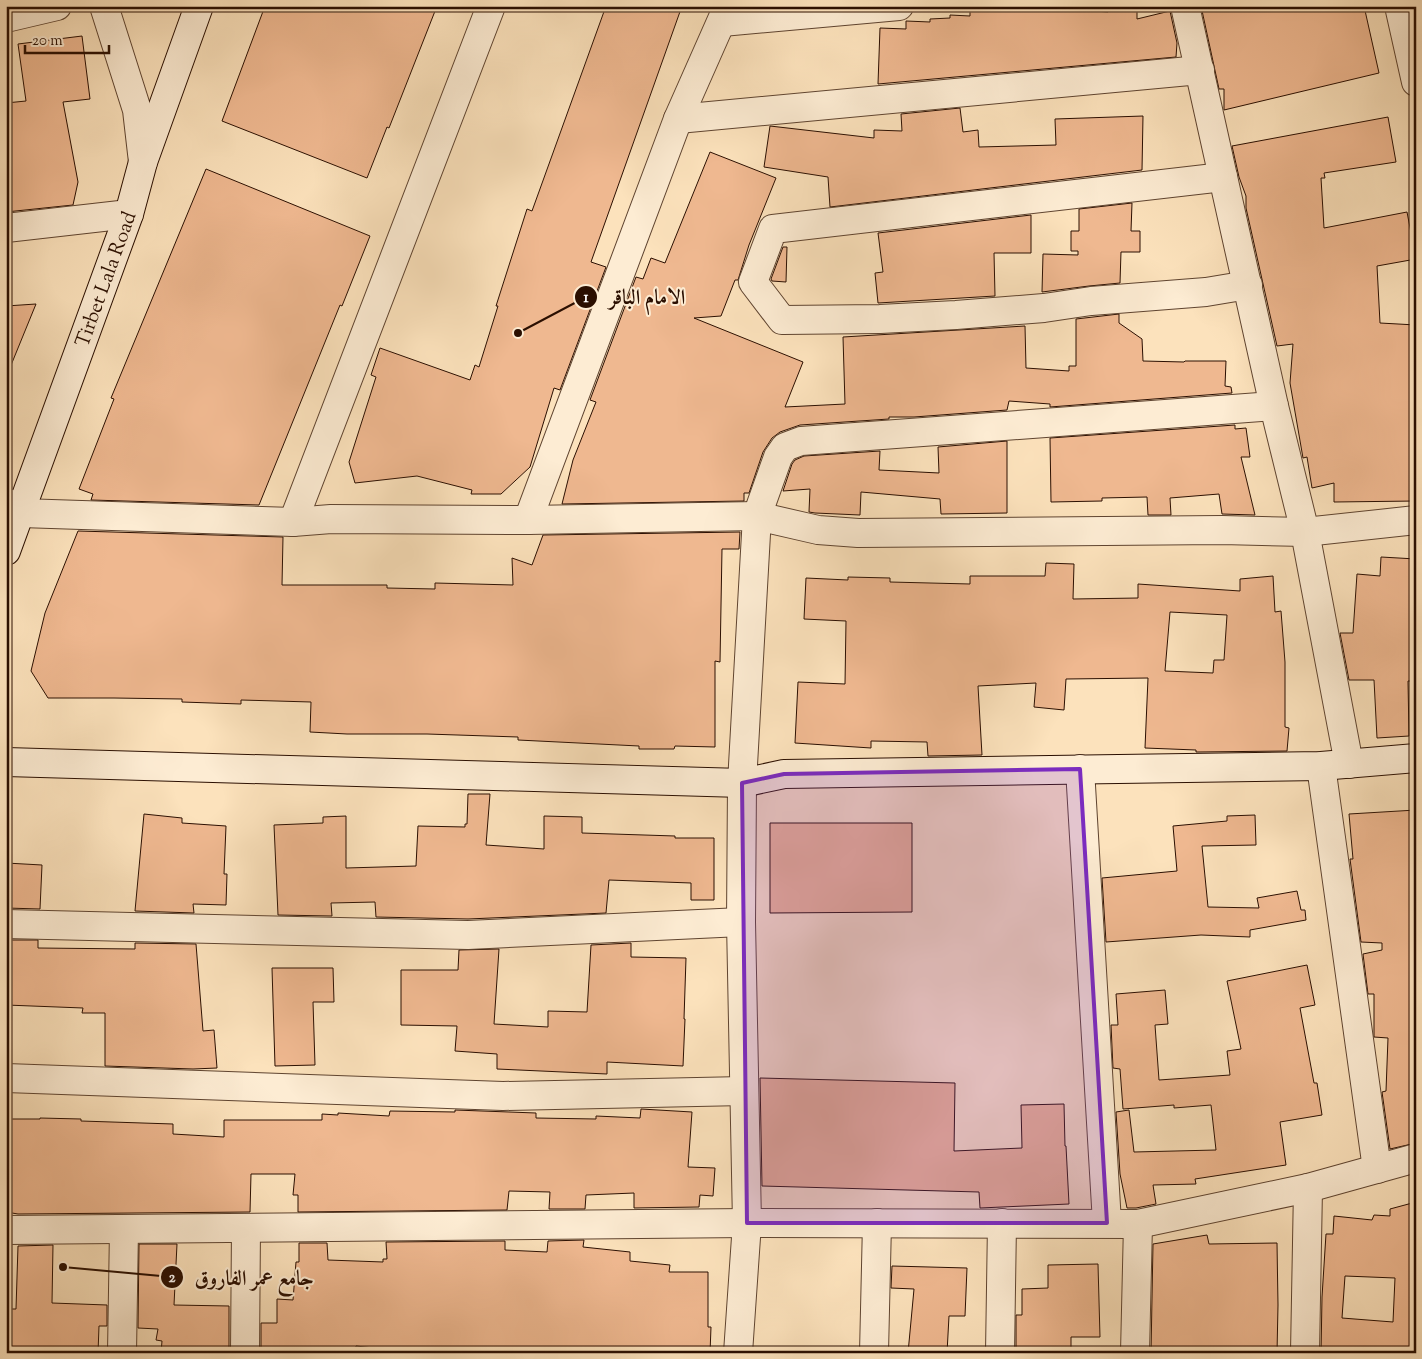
<svg xmlns="http://www.w3.org/2000/svg" width="1422" height="1359" viewBox="0 0 1422 1359" font-family="'Sorts Mill Goudy',Amiri,serif">
<style>
.building{fill:#efb890;stroke:#2b0f01;fill-rule:evenodd}
.lines{fill:none;stroke-linecap:round;stroke-linejoin:round}
.minor-casing{stroke:#5f4430;stroke-width:30}
.secondary-casing{stroke:#2b0f01;stroke-width:30}
.minor{stroke:#fdecd3;stroke-width:28}
.secondary{stroke:#fdecd3;stroke-width:28}
.marked{fill:#7b2cbf;fill-opacity:0.2;stroke:#7b2cbf;stroke-width:4;stroke-linejoin:round}
.labels{text-anchor:middle;stroke-width:4;stroke-linejoin:round;paint-order:stroke}
.street-label{font-size:20px;fill:#2b0f01;stroke:#fdecd3}
.leader{fill:none;stroke:#2b0f01;stroke-width:2}
.callout-dot{fill:#2b0f01;stroke:#fdecd3;stroke-width:2}
.mark-label{font-size:15px;text-anchor:middle;font-weight:bold;fill:#fff}
.callout-label{font-size:21px;text-anchor:middle;font-weight:bold;fill:#2b0f01;stroke:#fdecd3;stroke-width:4;stroke-linejoin:round;paint-order:stroke}
</style>
<rect width="100%" height="100%" fill="#fce2bc"/>
<filter id="stains"><feTurbulence type="fractalNoise" baseFrequency=".004" numOctaves="4"/><feColorMatrix values="0 0 0 0 .2 0 0 0 0 .09 0 0 0 0 .02 0 0 0 .5 -.17"/></filter>
<radialGradient id="worn" r=".72"><stop offset=".6" stop-color="#630" stop-opacity="0"/><stop offset="1" stop-color="#630" stop-opacity=".3"/></radialGradient>
<g class="building">
<path d="M265,6H437L389,128L387,127L367,178L222,121Z"/>
<path d="M606,6H682L591,262L606,267L560,390L554,388L530,467L501,494H471L472,490L417,476L355,483L349,462L376,377L371,375L380,348L470,380L475,365L479,367L498,306H496L527,209L532,211Z"/>
<path d="M1027,6L1108,12V9L1137,10V19L1170,11L1177,43L1176,57L878,84L880,28L906,29V21L930,22V19L950,18V15L970,16V7L1027,8Z"/>
<path d="M1201,6H1364L1379,73L1224,110V89H1219Z"/>
<path d="M82,36L90,99L63,102L78,182L73,205L6,212V103L26,101L18,44Z"/>
<path d="M960,108L963,132L978,130L979,147L1056,145L1055,119L1143,116L1142,170L830,207L828,177L764,167L770,126L874,138V130L902,131L901,114Z"/>
<path d="M1388,117L1396,162L1324,173L1325,178H1321L1324,228L1407,212L1416,259L1377,266L1380,323L1416,325V501L1334,502V483L1312,488L1307,457L1303,458L1290,383L1293,344L1277,346L1246,208V196L1239,177L1232,146Z"/>
<path d="M710,152L776,178L749,245L738,280H735L721,316L694,318L803,362L785,407L845,404L843,337L1025,326L1026,368L1069,371V366H1076V319L1119,314V323L1142,339L1143,361L1184,362L1185,361H1226L1225,386L1231,387L1232,393L1050,407V404L1009,401L1007,410L914,417H889V419L800,425L780,432L772,438L763,452L749,493H744V501L562,504L573,460L596,402L590,400L636,277L643,279L651,258L665,263Z"/>
<path d="M206,169L370,236L342,306L340,305L259,505L91,500L93,494L79,489L114,399L111,398Z"/>
<path d="M1132,203L1131,231H1140V252H1121L1120,283L1089,286L1042,292L1043,254L1078,255V251H1071V231H1079V209Z"/>
<path d="M1031,215V253H994L995,296L878,303L875,273L883,272L878,233Z"/>
<path d="M783,247H787L786,282L772,281L771,279Z"/>
<path d="M36,304L7,375H6V306Z"/>
<path d="M1235,425V429L1246,428L1250,457H1241L1255,515L1222,514L1219,494L1170,498L1171,515H1148L1147,497L1102,498V501L1051,502L1050,438Z"/>
<path d="M1007,441V513L941,514L940,499L861,492L860,515L815,513L809,512L810,489L783,491L792,464L795,460L804,456L880,451L879,470L939,473L938,447Z"/>
<path d="M78,531L283,537L282,585H387V588L435,589V583L513,585L512,558L532,565L543,535L740,532L739,549H722L720,662L715,661V747L675,746L674,749H639V746L518,740V737L427,734H347L310,732L311,702L241,700V704L182,702V699L114,698H48L31,671L45,613Z"/>
<path d="M1381,557L1416,559V681H1408L1409,736L1377,738L1374,680H1349L1340,633H1353L1357,574L1380,576Z"/>
<path d="M1046,563L1074,564L1073,599L1138,598V584L1240,591V579L1273,576L1275,612L1281,611L1285,662V727L1289,728L1287,751L1199,752H1196V750L1145,748L1148,678L1066,679L1064,710L1034,707L1036,683L978,686L982,755L928,756L927,742L871,741V748L795,743L798,682L845,684L846,621L804,619L806,578L848,580V577L890,578V582L970,584V576H1045ZM1170,612L1227,615L1224,660H1214L1213,673L1165,671Z"/>
<path d="M468,794H490L486,845L544,849V816L582,817V833L675,836V838H714V900H691V883L609,880L606,913L468,919L376,917L375,902L331,903L332,916L278,915L274,825L323,823V817L346,816V868L416,866L418,826L465,827V824H467Z"/>
<path d="M1416,810V846H1414L1416,990L1413,1042H1416L1413,1088L1416,1113V1143L1390,1149L1382,1092L1386,1091L1388,1038L1374,1037V994H1368L1363,954L1382,950V943L1361,942L1350,859H1353L1349,814Z"/>
<path d="M144,814L182,818V823L226,826L224,874H227L226,905L193,904L194,913L135,911Z"/>
<path d="M1255,815L1256,845L1202,846L1208,907L1259,908L1257,898L1297,891L1301,910H1305L1306,920L1250,930V937L1201,935L1106,942L1102,878L1177,871L1173,826L1227,821V816Z"/>
<path d="M770,823H912V912L770,913Z"/>
<path d="M6,863L42,865L40,909L6,908Z"/>
<path d="M6,940H38V948L135,949V943L196,944L203,1031L214,1030L217,1068L193,1069L105,1066V1013H82L83,1008L6,1005Z"/>
<path d="M631,943V957L686,958L684,1019H685L683,1066L607,1062V1074L497,1069V1054L455,1051L457,1026L401,1025V970H458L459,950L499,949L494,1024L548,1027V1011L587,1012L591,945Z"/>
<path d="M1307,965L1315,1005L1300,1008L1314,1083H1317L1322,1115L1280,1122L1286,1165L1195,1179L1196,1184L1153,1185L1156,1204L1136,1208H1127L1120,1174L1116,1112L1129,1110L1134,1152L1216,1150L1211,1105L1174,1108V1105L1123,1109L1120,1069L1113,1068L1111,1025H1118L1116,994L1165,990L1168,1024L1155,1025L1159,1080L1230,1075L1227,1051L1241,1049L1227,981Z"/>
<path d="M272,968H333L334,1002H313L315,1065L275,1066Z"/>
<path d="M760,1078L955,1083L954,1151L1022,1148L1021,1105L1064,1104L1065,1146H1066L1069,1204L980,1208L979,1192L762,1186Z"/>
<path d="M641,1109L692,1112L688,1167L715,1168L713,1196L700,1195L699,1207L634,1208V1193L586,1195L585,1209H549L550,1192L509,1191L507,1210L298,1212V1195H293L295,1174H251L250,1212L18,1214L6,1212V1119H40V1118L81,1119V1121L173,1124V1134L224,1137V1120H322V1114L338,1115V1113L389,1116L390,1111L455,1112V1110L536,1113V1118L596,1119V1116L640,1118Z"/>
<path d="M1416,1202V1353H1321L1322,1297L1326,1234H1333L1334,1216L1372,1220L1374,1215L1390,1216V1209ZM1345,1276L1395,1278L1393,1322L1342,1318Z"/>
<path d="M1207,1235L1209,1244L1277,1243L1278,1305L1277,1353H1151L1153,1244Z"/>
<path d="M584,1240L583,1247L630,1252V1261L670,1265L669,1272H708V1327H711L710,1353H418L356,1346L355,1353H261V1323H277V1299L293,1300L296,1262H299V1243H327L328,1260L383,1262V1259H387L386,1242L505,1241V1250L547,1252L548,1241Z"/>
<path d="M139,1244H177L174,1305L229,1306V1353H161L162,1341L156,1340L158,1329L138,1328Z"/>
<path d="M53,1245L52,1303L107,1305V1326H99L98,1353H7L9,1309H16L18,1246Z"/>
<path d="M1098,1264L1100,1337H1071V1353H1016V1315H1022V1289L1048,1288V1265Z"/>
<path d="M892,1266L967,1268L965,1316H949L947,1353H908L914,1289L891,1288Z"/>
</g>
<g class="lines">
<defs>
<g id="minor">
<path d="M104,6L137,110L143,162"/>
<path d="M1185,6L1274,406L1305,532L1349,764"/>
<path d="M1399,6L1416,82"/>
<path d="M6,18L57,6"/>
<path d="M722,22L899,6"/>
<path d="M678,119L1200,70"/>
<path d="M1223,177L773,229L753,282L782,320L880,319L956,315L1044,308L1091,301L1206,292L1248,285"/>
<path d="M6,228L129,214"/>
<path d="M6,502L21,513L293,522L331,519L528,520L757,516L818,530L858,533L1222,530L1305,532L1416,520"/>
<path d="M528,520L678,119L728,6"/>
<path d="M293,522L491,6"/>
<path d="M1321,766L1377,1169"/>
<path d="M1080,769L1107,1223"/>
<path d="M6,924L468,935L741,922"/>
<path d="M6,1078L503,1096L744,1091"/>
<path d="M6,1230L747,1223L1138,1224L1308,1188L1416,1158"/>
<path d="M122,1353L124,1229"/>
<path d="M245,1353L246,1228"/>
<path d="M738,1353L747,1223L741,922L742,783L757,516L778,457L785,447L801,441L1274,406"/>
<path d="M874,1353L877,1223"/>
<path d="M1000,1353L1002,1223"/>
<path d="M1135,1353L1138,1224"/>
<path d="M1305,1353L1308,1188"/>
</g>
<g id="secondary">
<path d="M6,551L129,214L143,162L199,6"/>
<path d="M6,762L742,783L784,774L1321,766L1416,758"/>
</g>
</defs>
<use href="#minor" class="minor-casing"/>
<use href="#secondary" class="secondary-casing"/>
<use href="#minor" class="minor"/>
<use href="#secondary" class="secondary"/>
</g>
<path class="marked" d="M1080,769L1107,1223H747L742,783L784,774Z"/>
<g class="labels">
<g class="street-label">
<text transform="translate(105 279) rotate(-70)" y="7">Tirbet Lala Road</text>
</g>
</g>
<path class="leader" d="M518 333L586 297M63 1267L172 1277"/>
<g class="callout-dot">
<circle cx="518" cy="333" r="5"/>
<circle cx="63" cy="1267" r="5"/>
<circle cx="586" cy="297" r="12"/>
<circle cx="172" cy="1277" r="12"/>
</g>
<g class="mark-label">
<text x="586" y="302">1</text>
<text x="172" y="1282">2</text>
</g>
<g class="callout-label">
<text x="647" y="304">الامام الباقر</text>
<text x="254" y="1285">جامع عمر الفاروق</text>
</g>
<rect width="1422" height="1359" fill="none" stroke="#fce2bc" stroke-width="25"/>
<rect x="8" y="8" width="1407" height="1344" fill="none" stroke="#2b0f01" stroke-width="2.5"/>
<rect x="12" y="12" width="1397" height="1334" fill="none" stroke="#2b0f01"/>
<path d="M25 45v8h84v-8" fill="none" stroke="#2b0f01" stroke-width="2.5"/>
<text x="32" y="45" font-size="15" fill="#2b0f01" stroke="#fdecd3" stroke-width="4" paint-order="stroke">20 m</text>
<rect width="100%" height="100%" filter="url(#stains)"/>
<rect width="100%" height="100%" fill="url(#worn)"/>
</svg>
